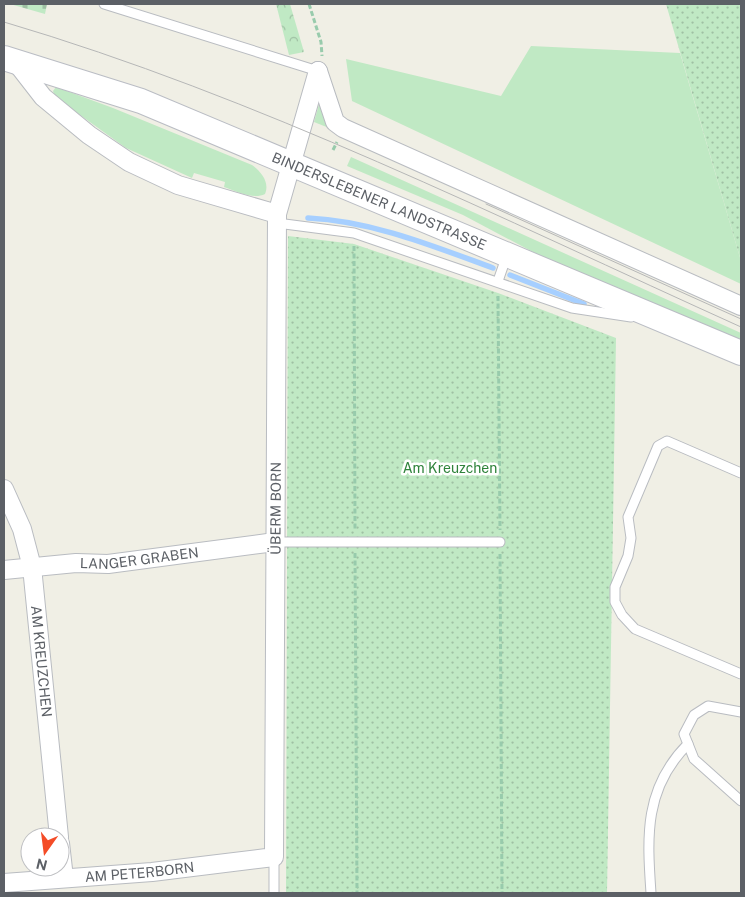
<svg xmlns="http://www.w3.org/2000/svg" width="745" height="897" viewBox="0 0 745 897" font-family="'Public Sans',sans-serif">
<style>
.green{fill:#c0e9c4}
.forest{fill:url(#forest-crowns)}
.cemetery{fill:url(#cemetery-stones)}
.garden{fill:url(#garden-dots)}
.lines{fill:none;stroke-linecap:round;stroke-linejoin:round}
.stream{stroke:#a6cfff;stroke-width:5.5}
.lane-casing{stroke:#b9bcc1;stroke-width:11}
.street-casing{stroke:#b9bcc1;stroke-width:20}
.secondary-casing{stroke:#babdc4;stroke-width:26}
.path{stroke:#98cbac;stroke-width:3;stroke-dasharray:5 2.5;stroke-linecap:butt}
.lane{stroke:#fff;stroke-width:9}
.street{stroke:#fff;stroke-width:18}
.secondary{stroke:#fff;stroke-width:24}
.tram{stroke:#b6b7b7;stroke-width:1}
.labels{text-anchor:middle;stroke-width:5;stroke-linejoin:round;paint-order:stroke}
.street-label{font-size:14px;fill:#5c6066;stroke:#fff}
.park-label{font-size:14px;fill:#2f833b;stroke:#fff}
</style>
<defs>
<pattern id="forest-crowns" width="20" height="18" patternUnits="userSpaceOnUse" patternTransform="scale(1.25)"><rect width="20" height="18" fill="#c0e9c4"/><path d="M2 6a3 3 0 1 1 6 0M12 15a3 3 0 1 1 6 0" fill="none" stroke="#9fc0a3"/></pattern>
<pattern id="cemetery-stones" width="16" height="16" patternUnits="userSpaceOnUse" patternTransform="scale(1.25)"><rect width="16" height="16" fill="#c0e9c4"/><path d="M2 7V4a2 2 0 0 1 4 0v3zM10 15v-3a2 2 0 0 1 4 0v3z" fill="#9fc0a3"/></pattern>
<pattern id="garden-dots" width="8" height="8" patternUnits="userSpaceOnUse" patternTransform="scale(1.25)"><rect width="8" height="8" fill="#c0e9c4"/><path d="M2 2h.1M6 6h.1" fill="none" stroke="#9fc0a3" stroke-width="1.8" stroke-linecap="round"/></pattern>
</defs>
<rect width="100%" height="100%" fill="#f0efe5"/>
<g class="green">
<path d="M531,46L680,53L741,261V284L352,101L346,59L501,96Z"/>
<path d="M56,87L113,108L252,165C261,172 270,182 265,194C253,200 236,191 224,187L225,182L194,173L192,178L126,148L55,97L53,91Z"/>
<path d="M321,97L334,130L314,122Z"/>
<path d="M351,157L741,333V340L548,260L463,215L347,166Z"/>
</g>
<path class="forest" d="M276,4H290L304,52L289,55Z"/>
<path class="cemetery" d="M10,4H47L45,14Z"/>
<g class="garden">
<path d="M666,4H741V261Z"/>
<path d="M288,236L354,244L498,293L616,338L607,893H286Z"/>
</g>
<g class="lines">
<g class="stream">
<path d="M308,218C372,221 433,246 493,268"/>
<path d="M510,275L584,304"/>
</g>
<defs>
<g id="lane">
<path d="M104,4L318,71"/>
<path d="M277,223L354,233L572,308L631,317"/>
<path d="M498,281L507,255"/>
<path d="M741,473L667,441L658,446L628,517L631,538L628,556L615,587V602L622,615L635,629L741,674"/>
<path d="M275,542H500"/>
<path d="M741,712L708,706L694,715L684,734L694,759L741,801"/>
<path d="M274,893V857"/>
<path d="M651,893C647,836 644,788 688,744"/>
</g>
<g id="street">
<path d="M15,61L43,97L89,135L129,162L178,185L277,214"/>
<path d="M318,71L335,122L343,128L741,306"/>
<path id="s1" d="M4,489L22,529L32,567L59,837"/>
<path id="s2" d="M4,570L76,563L108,564L275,542"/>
<path d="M60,843L64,878"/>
<path id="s3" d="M4,883L152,872L274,857L277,214L318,71"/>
</g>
<g id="secondary">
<path id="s4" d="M4,58L141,101L741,353"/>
</g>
</defs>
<use href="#lane" class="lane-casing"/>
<use href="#street" class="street-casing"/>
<use href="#secondary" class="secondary-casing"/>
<g class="path">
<path d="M309,4L321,42L322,56"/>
<path d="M333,150L337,142"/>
<path d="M354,246L355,529"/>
<path d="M498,296L500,530"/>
<path d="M355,553L357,893"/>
<path d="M500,554L502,893"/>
</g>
<use href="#lane" class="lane"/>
<use href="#street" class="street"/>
<use href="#secondary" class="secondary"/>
<g class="tram">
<path d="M4,22C258,97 500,218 741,327"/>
<path d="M486,204L741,319"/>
</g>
</g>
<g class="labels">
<g class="street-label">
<text dy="5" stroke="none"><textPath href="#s4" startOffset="402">BINDERSLEBENER LANDSTRASSE</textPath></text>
<text dy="5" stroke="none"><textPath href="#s3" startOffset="620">ÜBERM BORN</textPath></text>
<text dy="5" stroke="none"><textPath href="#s2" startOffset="136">LANGER GRABEN</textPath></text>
<text dy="5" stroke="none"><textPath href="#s1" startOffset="178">AM KREUZCHEN</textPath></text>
<text dy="5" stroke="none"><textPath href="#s3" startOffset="136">AM PETERBORN</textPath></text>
</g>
<g class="park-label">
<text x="450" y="473">Am Kreuzchen</text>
</g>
</g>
<rect width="745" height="897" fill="none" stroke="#5c6066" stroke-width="10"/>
<g transform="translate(45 852) rotate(194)"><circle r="24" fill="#ffffff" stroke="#bebfc2"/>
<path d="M0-4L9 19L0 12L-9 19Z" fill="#f44c27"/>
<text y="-8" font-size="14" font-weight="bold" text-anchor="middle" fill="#5c6066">N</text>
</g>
</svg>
